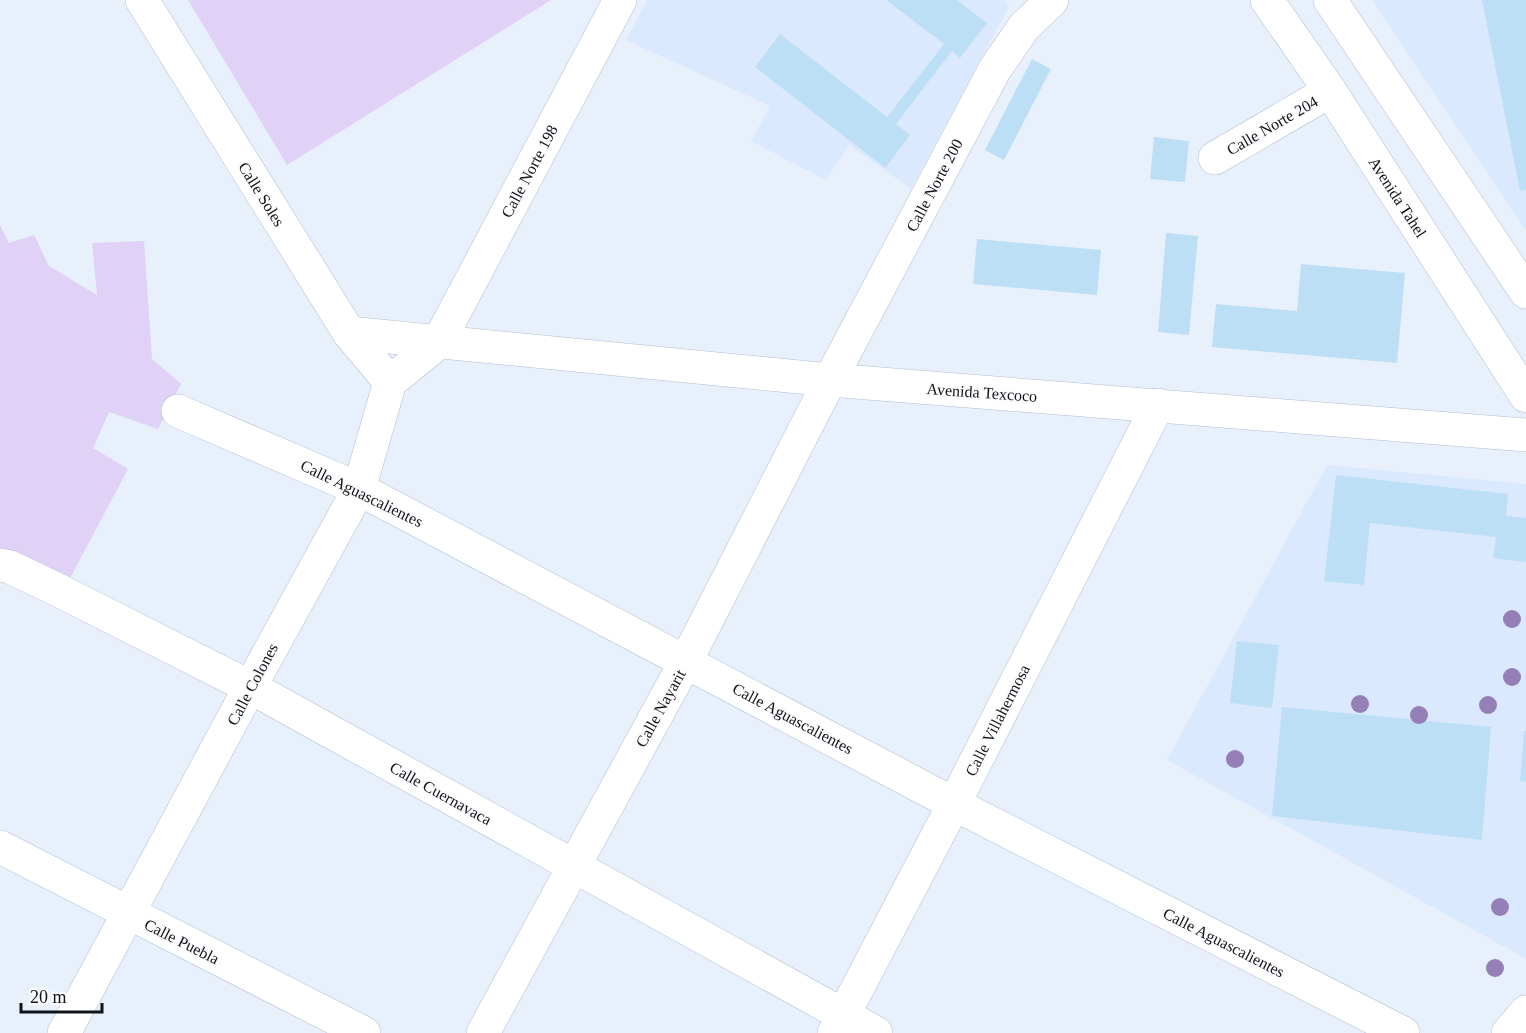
<svg xmlns="http://www.w3.org/2000/svg" width="1526" height="1033" viewBox="0 0 1526 1033" font-family="'Times New Roman',serif">
<style>
.built{fill:#dbe9fe}
.green{fill:#e0d1f7}
.building{fill:#bddff5}
.lines{fill:none;stroke-linecap:round;stroke-linejoin:round}
.minor-casing{stroke:#b1bed1;stroke-width:34}
.minor{stroke:#fff;stroke-width:33}
.tree{fill:#947fb7}
.labels{text-anchor:middle;stroke-width:4.5;stroke-linejoin:round;paint-order:stroke}
.street-label{font-size:16px;fill:#0f141b;stroke:#fcfcfc}
</style>
<rect width="100%" height="100%" fill="#e8f0fc"/>
<g class="built">
<path d="M647,0H1004L1009,6L911,189L849,145L826,180L751,141L770,106L626,40Z"/>
<path d="M1372,0H1526V231L1419,71Z"/>
<path d="M1327,465L1526,484V959L1167,760Z"/>
</g>
<g class="green">
<path d="M188,0H551L287,165Z"/>
<path d="M0,225L9,243L34,235L49,266L97,295L92,243L144,241L152,359L181,384L158,429L109,412L93,448L128,469L68,582L0,556Z"/>
</g>
<g class="building">
<path d="M886,0H957L987,23L960,58L952,51L896,124L910,135L885,168L755,67L780,34L887,117L944,44Z"/>
<path d="M1482,0H1526V190L1520,191Z"/>
<path d="M1032,59L1051,69L1004,160L985,150Z"/>
<path d="M1154,137L1189,141L1185,182L1150,179Z"/>
<path d="M1166,233L1198,236L1189,335L1158,332Z"/>
<path d="M977,239L1101,250L1097,295L973,284Z"/>
<path d="M1301,264L1405,273L1397,363L1212,347L1216,304L1297,311Z"/>
<path d="M1336,475L1508,494L1506,516L1526,518V562L1493,558L1496,537L1370,523L1364,585L1324,581Z"/>
<path d="M1237,641L1279,645L1272,708L1230,703Z"/>
<path d="M1282,707L1491,727L1482,840L1272,816Z"/>
<path d="M1524,731H1526V782L1520,781Z"/>
</g>
<g class="lines">
<defs>
<g id="minor">
<path d="M142,0L349,333L390,382"/>
<path d="M1267,0L1330,91L1526,396"/>
<path d="M1330,0L1526,292"/>
<path d="M1215,158L1330,91"/>
<path d="M349,333L830,380L1526,435"/>
<path d="M178,411L359,489L954,804L1403,1033"/>
<path d="M0,565L10,567L58,590L250,687L876,1033"/>
<path d="M0,847L364,1033"/>
<path d="M64,1033L250,687L359,489L390,382L438,343L620,0"/>
<path d="M483,1033L686,661L830,380L995,69L1024,27L1052,0"/>
<path d="M834,1033L954,804L1158,405"/>
<path d="M1508,1033L1526,1012"/>
</g>
</defs>
<use href="#minor" class="minor-casing"/>
<use href="#minor" class="minor"/>
</g>
<g class="tree">
<circle cx="1512" cy="619" r="9"/>
<circle cx="1512" cy="677" r="9"/>
<circle cx="1360" cy="704" r="9"/>
<circle cx="1488" cy="705" r="9"/>
<circle cx="1419" cy="715" r="9"/>
<circle cx="1235" cy="759" r="9"/>
<circle cx="1500" cy="907" r="9"/>
<circle cx="1495" cy="968" r="9"/>
</g>
<g class="labels">
<g class="street-label">
<text transform="translate(1272 125) rotate(-30)" y="6">Calle Norte 204</text>
<text transform="translate(529 171) rotate(-62)" y="6">Calle Norte 198</text>
<text transform="translate(934 185) rotate(-62)" y="6">Calle Norte 200</text>
<text transform="translate(262 194) rotate(58)" y="6">Calle Soles</text>
<text transform="translate(1398 197) rotate(57)" y="6">Avenida Tahel</text>
<text transform="translate(982 392) rotate(4)" y="6">Avenida Texcoco</text>
<text transform="translate(362 493) rotate(26)" y="6">Calle Aguascalientes</text>
<text transform="translate(252 684) rotate(-62)" y="6">Calle Colones</text>
<text transform="translate(660 708) rotate(-61)" y="6">Calle Nayarit</text>
<text transform="translate(793 718) rotate(28)" y="6">Calle Aguascalientes</text>
<text transform="translate(997 720) rotate(-63)" y="6">Calle Villahermosa</text>
<text transform="translate(441 793) rotate(29)" y="6">Calle Cuernavaca</text>
<text transform="translate(182 941) rotate(27)" y="6">Calle Puebla</text>
<text transform="translate(1224 942) rotate(27)" y="6">Calle Aguascalientes</text>
</g>
</g>
<path d="M21 1003v9h81v-9" fill="none" stroke="#0f141b" stroke-width="3"/>
<text x="30" y="1003" font-size="18" fill="#0f141b" stroke="#fcfcfc" stroke-width="4.5" paint-order="stroke">20 m</text>
</svg>
